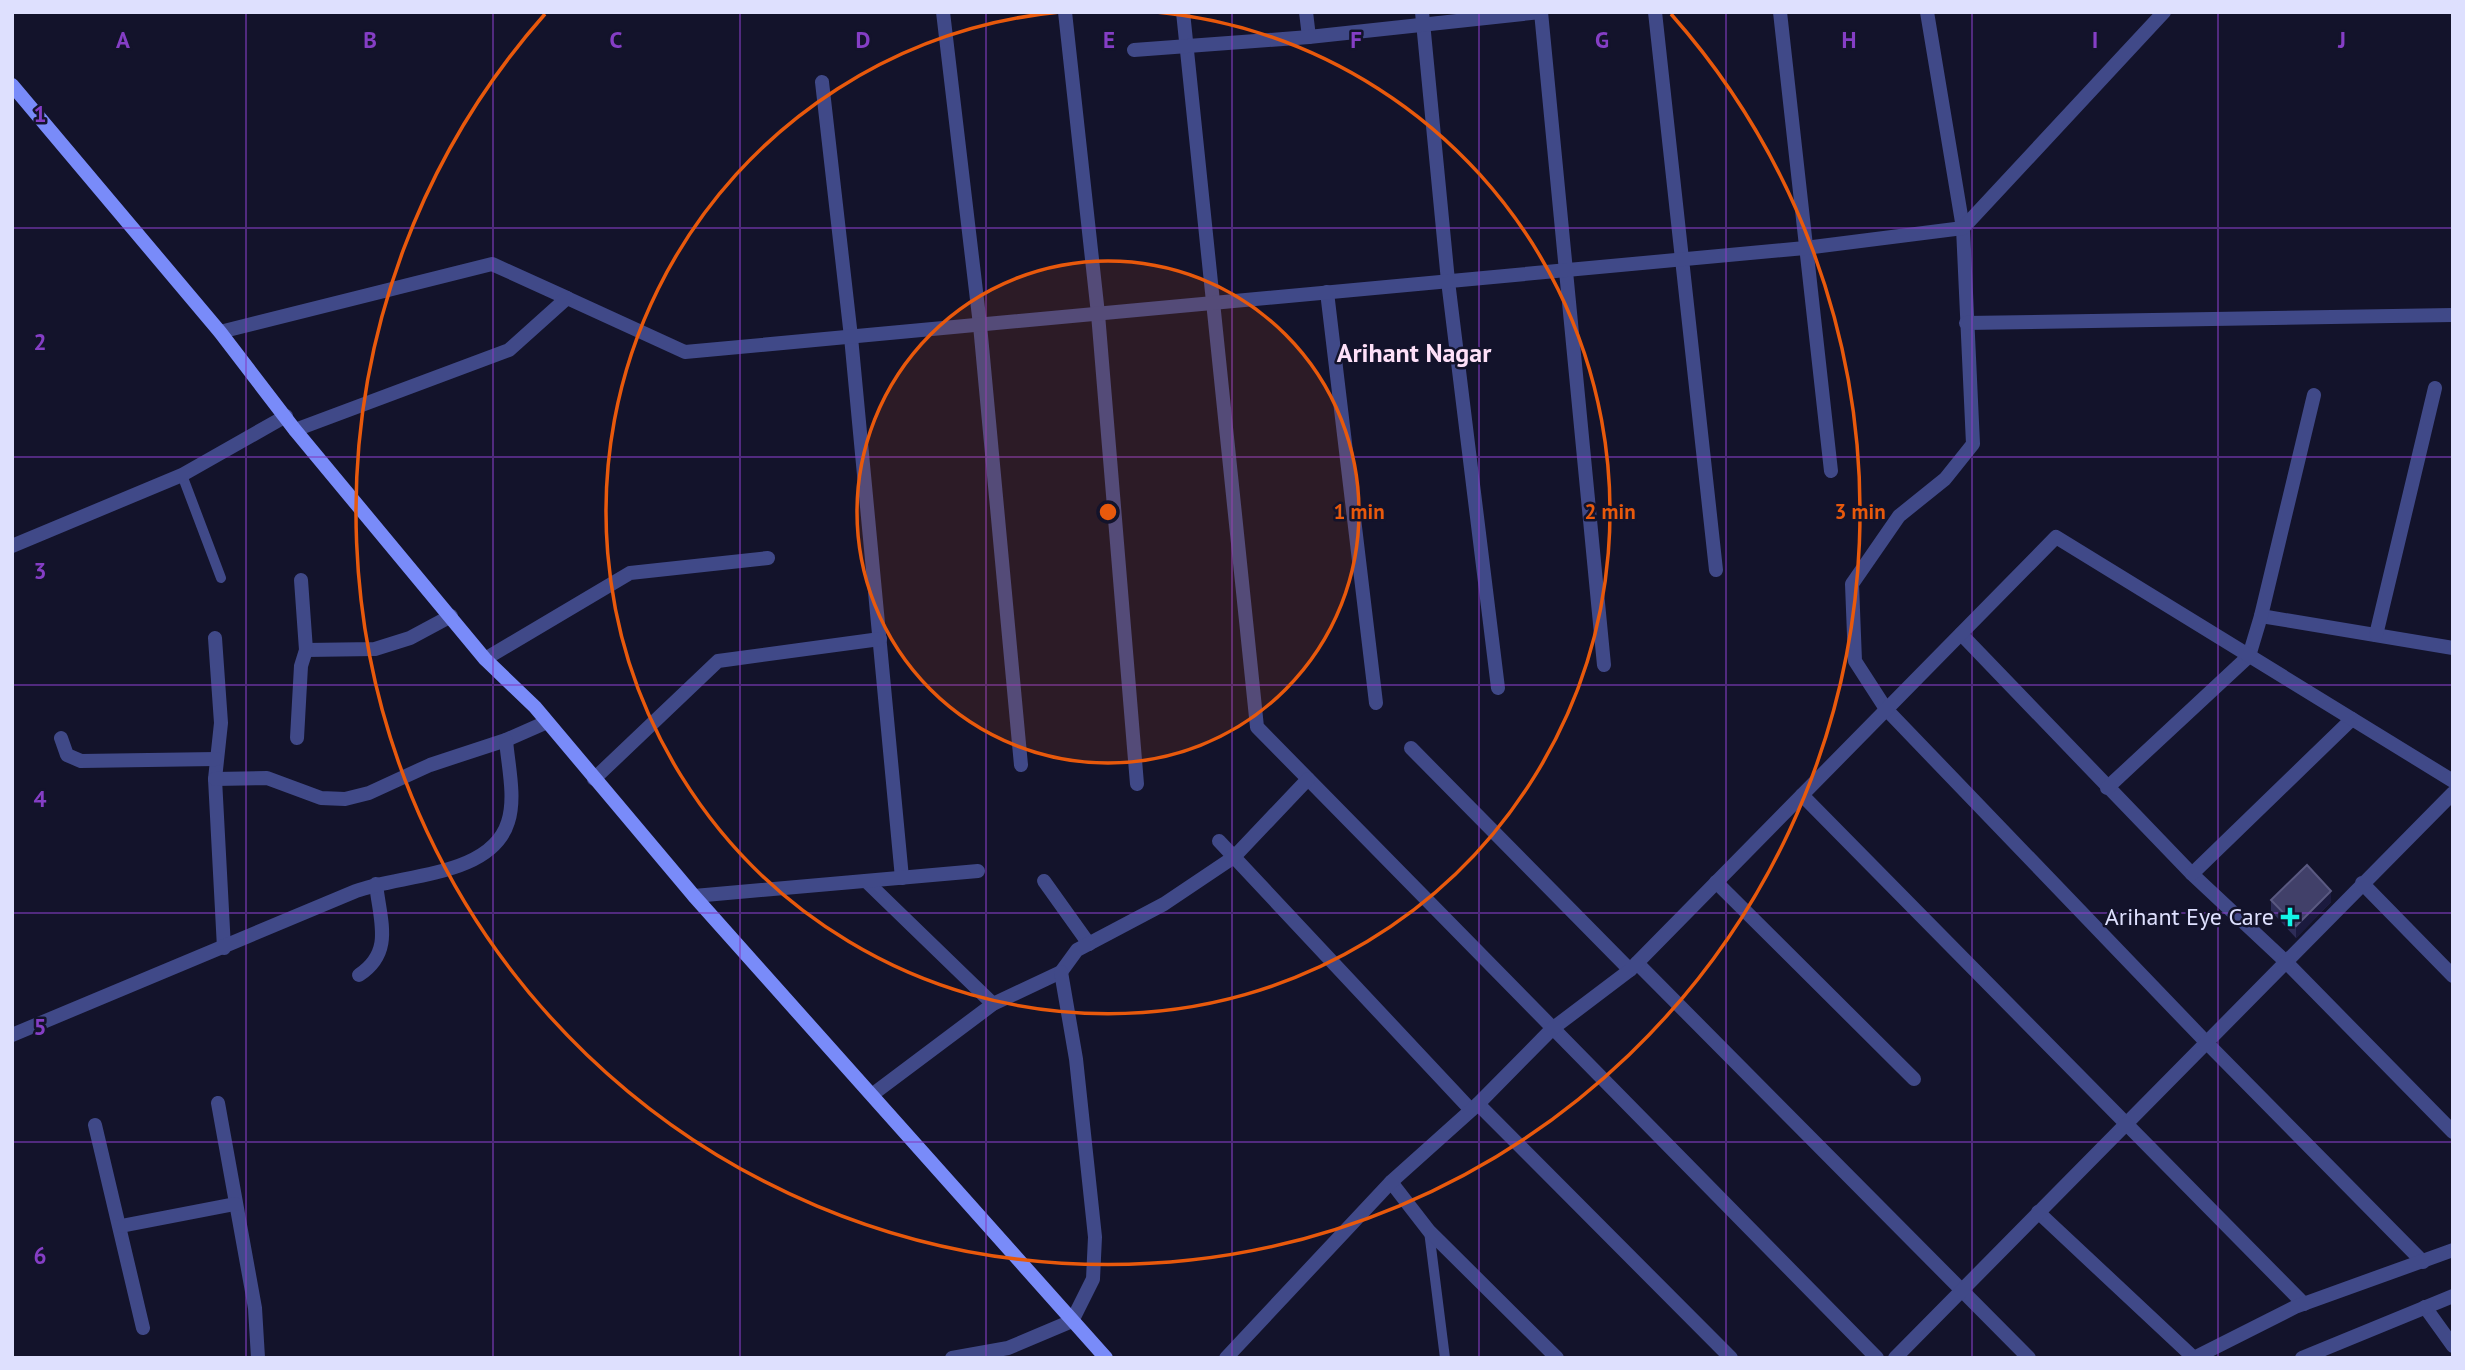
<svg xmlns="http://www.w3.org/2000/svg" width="2465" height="1370" viewBox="0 0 2465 1370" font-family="'PT Sans',sans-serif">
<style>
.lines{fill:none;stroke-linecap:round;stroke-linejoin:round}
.lane{stroke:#404988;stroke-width:10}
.street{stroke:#404988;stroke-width:14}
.secondary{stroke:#798bf9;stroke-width:14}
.wall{fill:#2e2d58}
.shaded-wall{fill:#1b1a3e}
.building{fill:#414069;stroke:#5a5981;stroke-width:2}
.grid{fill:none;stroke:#853ec5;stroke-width:2;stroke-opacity:0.55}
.ring{fill:none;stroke:#e8590c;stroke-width:3.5}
.poi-dot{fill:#13f5e8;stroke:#13132b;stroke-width:2.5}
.labels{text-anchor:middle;stroke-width:5;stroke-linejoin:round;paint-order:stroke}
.poi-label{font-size:24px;fill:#dee0fe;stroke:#13132b;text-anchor:end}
.neighbourhood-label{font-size:26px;font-weight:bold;fill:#fee0f8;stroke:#13132b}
.grid-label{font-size:23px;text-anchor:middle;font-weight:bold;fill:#853ec5;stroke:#13132b;stroke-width:5;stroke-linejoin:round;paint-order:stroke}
.centre{fill:#e8590c;stroke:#13132b;stroke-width:3.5}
.ring-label{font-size:21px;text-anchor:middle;font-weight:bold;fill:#e8590c;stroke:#13132b;stroke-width:5;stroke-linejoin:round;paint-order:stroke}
</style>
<rect width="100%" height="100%" fill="#13132b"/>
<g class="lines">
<g class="lane">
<path d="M182,475L221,578"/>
<path d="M1429,1231L1445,1358"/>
</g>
<g class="street">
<path d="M943,12L980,325L1021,765"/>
<path d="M1065,12L1098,314L1137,784"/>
<path d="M1183,12L1257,727L1877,1358"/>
<path d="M1306,12L1309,37"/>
<path d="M1422,12L1448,281L1498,688"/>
<path d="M1541,12L1604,665"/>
<path d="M1655,12L1716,570"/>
<path d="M1780,12L1831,471"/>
<path d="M1927,12L1963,228L1973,444L1945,479L1899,516L1852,584L1855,661L1886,709L2206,1042L2423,1262"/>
<path d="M1134,50L1309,37L1541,12"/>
<path d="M822,82L851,337L902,878"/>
<path d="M1327,292L1376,703"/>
<path d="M1966,323L2453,315"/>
<path d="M220,332L492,264L567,298"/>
<path d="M295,430L509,350L567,298L685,352L1805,248L1963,228L2164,12"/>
<path d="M12,546L182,475L286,416"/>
<path d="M2261,616L2453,648"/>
<path d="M1961,634L2192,874L2285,961L2453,1132"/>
<path d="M2376,635L2435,388"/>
<path d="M215,638L221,723L215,779L224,948"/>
<path d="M306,650L375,649L410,638L451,616"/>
<path d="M485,659L630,573L768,558"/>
<path d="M61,738L67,755L81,761L216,759"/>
<path d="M297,738L301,666L306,650L301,580"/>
<path d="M1411,748L1630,970"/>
<path d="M215,779L267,778L321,798L345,799L369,793L430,765L506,740L547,722"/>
<path d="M594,779L718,661L880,639"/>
<path d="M2107,788L2249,656L2261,616L2314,395"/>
<path d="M1802,795L2304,1304"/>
<path d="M1219,841L1471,1110"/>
<path d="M2192,874L2352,719"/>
<path d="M866,881L993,1004"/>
<path d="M1044,881L1089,944"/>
<path d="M1716,882L1914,1079"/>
<path d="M2362,883L2453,976"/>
<path d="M694,896L978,871"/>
<path d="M1637,963L2029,1358"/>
<path d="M359,975C394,952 380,921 376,884"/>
<path d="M12,1035L356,891C401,874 491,877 508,822C516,798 508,765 506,740"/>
<path d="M873,1094L993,1004L1061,972L1077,950L1164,904L1234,857L1308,779"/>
<path d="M218,1103L255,1308L258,1358"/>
<path d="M1478,1104L1731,1358"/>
<path d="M95,1125L143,1328"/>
<path d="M1391,1182L1429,1231L1557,1358"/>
<path d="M2038,1212L2194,1358"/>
<path d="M121,1226L235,1204"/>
<path d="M2425,1307L2453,1346"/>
<path d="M952,1358L1008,1348L1072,1321L1093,1279L1095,1237L1076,1059L1061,972"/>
<path d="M1226,1358L1391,1182L1478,1104L1552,1029L1630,970L2056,537L2453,781"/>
<path d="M1895,1358L2453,793"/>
<path d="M2194,1358L2295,1307L2453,1250"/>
<path d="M2302,1358L2453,1296"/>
</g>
<path class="secondary" d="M12,85L220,332L295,430L485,659L535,707L694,896L1106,1358"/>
</g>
<path class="wall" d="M2271,900L2331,902L2296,938L2271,911Z"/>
<path class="shaded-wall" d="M2331,891V902L2296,938V926Z"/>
<path class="building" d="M2307,865L2331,891L2296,926L2271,900Z"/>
<path class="grid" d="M246,12V1358M493,12V1358M740,12V1358M986,12V1358M1232,12V1358M1479,12V1358M1726,12V1358M1972,12V1358M2218,12V1358M12,228H2453M12,457H2453M12,685H2453M12,913H2453M12,1142H2453"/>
<circle cx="1108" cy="512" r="251" fill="#e8590c" fill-opacity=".12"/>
<g class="ring">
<circle cx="1108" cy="512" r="251"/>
<path d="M1156 12A502 502 0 1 1 1060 12"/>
<path d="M1671 14A752 752 0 1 1 545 14"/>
</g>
<path class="poi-dot" d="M2286.5 906.5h7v7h7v7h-7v7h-7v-7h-7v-7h7z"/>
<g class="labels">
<g class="poi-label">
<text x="2274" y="925">Arihant Eye Care</text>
</g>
<g class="neighbourhood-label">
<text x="1414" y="362">Arihant Nagar</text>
</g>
</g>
<g class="grid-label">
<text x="123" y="48">A</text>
<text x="370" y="48">B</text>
<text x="616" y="48">C</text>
<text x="863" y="48">D</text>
<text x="1109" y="48">E</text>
<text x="1356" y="48">F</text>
<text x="1602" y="48">G</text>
<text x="1849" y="48">H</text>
<text x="2095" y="48">I</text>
<text x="2342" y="48">J</text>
<text x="40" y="122">1</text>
<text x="40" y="350">2</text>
<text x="40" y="579">3</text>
<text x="40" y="807">4</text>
<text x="40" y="1035">5</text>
<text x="40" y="1264">6</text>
</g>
<circle cx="1108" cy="512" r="10" class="centre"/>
<g class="ring-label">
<text x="1359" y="519">1 min</text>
<text x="1610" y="519">2 min</text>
<text x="1860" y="519">3 min</text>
</g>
<rect width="2465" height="1370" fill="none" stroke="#dee0fe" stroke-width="28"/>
</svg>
